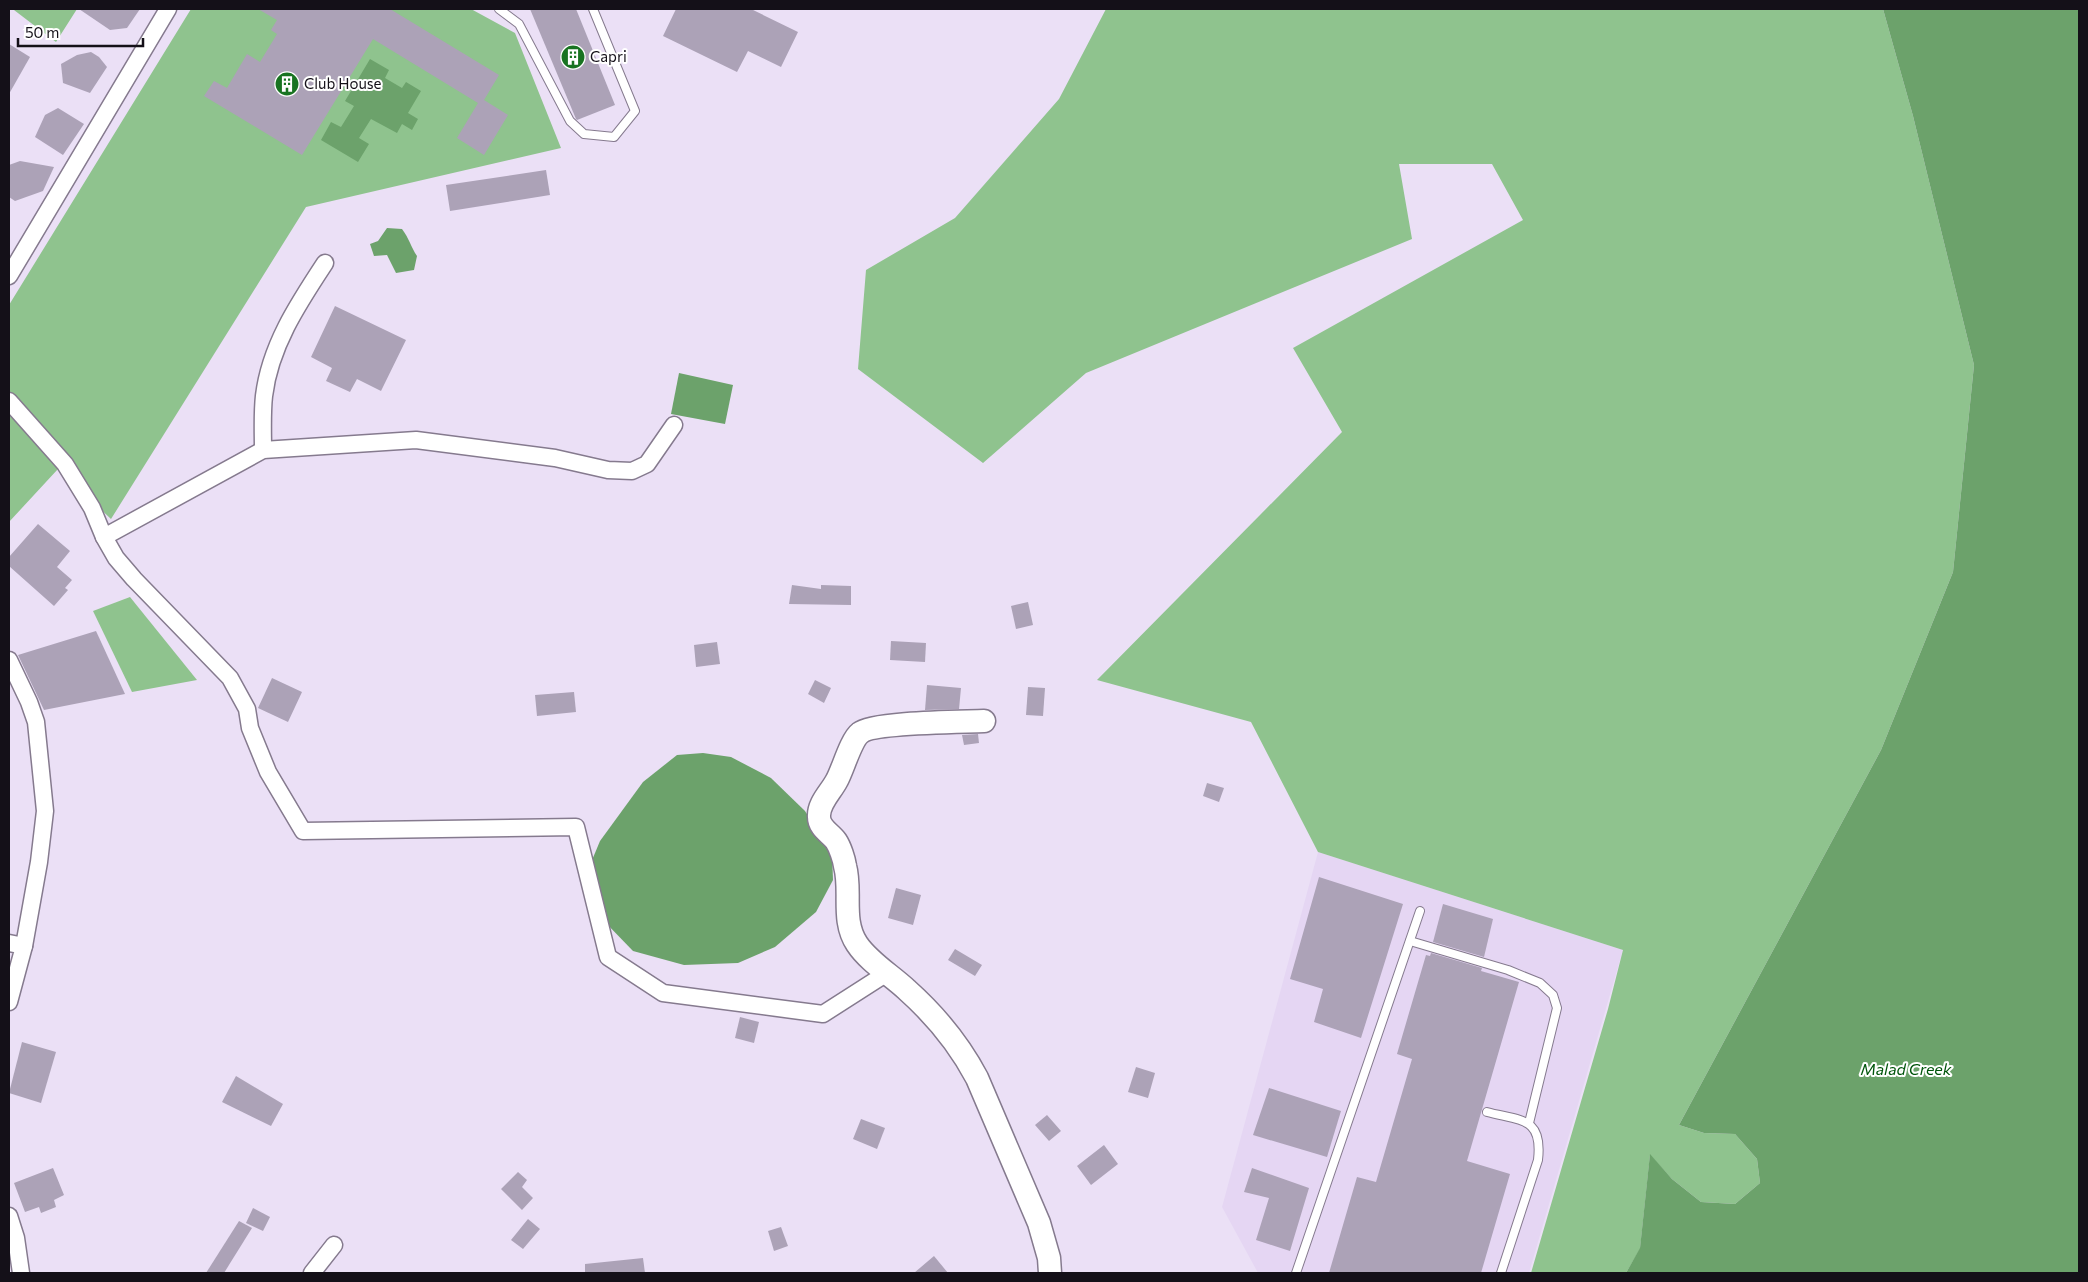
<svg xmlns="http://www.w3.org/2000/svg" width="2088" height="1282" viewBox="0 0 2088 1282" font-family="Commissioner,sans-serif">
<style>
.built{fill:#e5d6f3}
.green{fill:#8fc38e}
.water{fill:#6ca26b}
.building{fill:#aca2b7}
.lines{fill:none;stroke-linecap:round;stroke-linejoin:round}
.lane-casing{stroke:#857a8e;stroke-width:10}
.street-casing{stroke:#857a8e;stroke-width:19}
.secondary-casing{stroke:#857a8e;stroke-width:25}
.lane{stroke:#fff;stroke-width:8}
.street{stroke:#fff;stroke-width:16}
.secondary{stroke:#fff;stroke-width:22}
.labels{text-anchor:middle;stroke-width:4;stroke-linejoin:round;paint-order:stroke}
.poi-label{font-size:15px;fill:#141018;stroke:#fff;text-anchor:start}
.water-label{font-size:16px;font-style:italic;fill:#00550b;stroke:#fff}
</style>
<rect width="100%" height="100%" fill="#ebe0f6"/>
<path class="built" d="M1318,852L1623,950L1529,1273H1258L1222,1207Z"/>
<g class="green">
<path d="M9,9H77L56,42L14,10Z"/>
<path d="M191,9H471L515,33L561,148L306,207L111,519L58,469L9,522V305Z"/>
<path d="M1106,9H1883L1913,116L1974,365L1953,572L1881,750L1679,1125L1704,1133L1735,1134L1757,1159L1760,1183L1735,1204L1701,1202L1672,1179L1650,1155L1640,1249L1626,1273H1531L1608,1009L1623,950L1318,852L1251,722L1097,680L1342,432L1293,348L1523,220L1492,164H1399L1412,239L1086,373L983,463L858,369L866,270L955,218L1059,99Z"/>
<path d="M130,597L197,680L132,692L93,611Z"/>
</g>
<g class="water">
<path d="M1883,9H2079V1273H1626L1640,1248L1650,1154L1672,1179L1701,1202L1735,1204L1760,1183L1757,1159L1735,1134L1704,1133L1679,1125L1881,750L1953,572L1974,365L1913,116Z"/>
<path d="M370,59L389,70L385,78L402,88L406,82L421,91L408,113L418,119L412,130L402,124L397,133L371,119L359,138L369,144L358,162L321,140L331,122L341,127L354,106L345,101Z"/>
<path d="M387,228L402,229C409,238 411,247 417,256L414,270L396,273L387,255L374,256L370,244L378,241Z"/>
<path d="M679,373L733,385L725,424L671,414Z"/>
<path d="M703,753L731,757L771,778L805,811L832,853L833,880L816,912L775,947L738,963L684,965L633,951L603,920L590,865L600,841L643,782L677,755Z"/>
</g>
<g class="building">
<path d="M79,9H140L127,28L110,30Z"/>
<path d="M258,9H390L499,75L484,100L508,115L484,155L457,138L478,103L373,39L302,155L204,96L214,81L227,88L247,54L260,62L277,34L271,30L277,20Z"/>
<path d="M530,9H576L615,105L577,120L576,119Z"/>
<path d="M676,9H751L798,32L781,67L748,51L737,72L663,36Z"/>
<path d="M9,44L30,57L9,94Z"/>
<path d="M91,52L99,57L107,67L90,93L63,83L61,64L77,55Z"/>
<path d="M58,108L84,124L63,155L35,137L45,115Z"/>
<path d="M20,161L54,167L43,191L15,201L9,197V165Z"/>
<path d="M546,170L550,195L450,211L446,185Z"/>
<path d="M335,306L406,340L381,391L357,379L350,392L326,381L332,368L311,357Z"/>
<path d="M38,524L70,551L57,567L72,580L65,588L68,590L54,606L9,566V557Z"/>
<path d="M792,585L821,589V585L851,586V605L789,604Z"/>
<path d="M1028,602L1033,625L1016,629L1011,606Z"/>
<path d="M96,631L125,694L44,710L18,655Z"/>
<path d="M891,641L926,643L925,662L890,660Z"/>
<path d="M717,642L720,664L696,667L694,645Z"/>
<path d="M272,678L302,692L288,722L258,708Z"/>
<path d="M815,680L831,688L824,703L808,694Z"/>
<path d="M927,685L961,688L959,709L925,710Z"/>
<path d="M1028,687L1045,688L1043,716L1026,715Z"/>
<path d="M574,692L576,712L537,716L535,695Z"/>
<path d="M978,734L979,743L964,745L962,735Z"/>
<path d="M1207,783L1224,788L1219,802L1203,796Z"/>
<path d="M1319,877L1403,904L1361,1038L1314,1022L1323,989L1290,979Z"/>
<path d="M896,888L921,895L913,925L888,918Z"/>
<path d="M1443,904L1493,919L1484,957L1433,942Z"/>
<path d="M955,949L982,965L975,976L948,960Z"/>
<path d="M1431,953L1482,968L1481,971L1519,982L1467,1161L1510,1174L1481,1273H1329L1357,1177L1376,1182L1412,1059L1397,1054L1426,955L1430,956Z"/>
<path d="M740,1017L759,1022L754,1043L735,1038Z"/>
<path d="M22,1042L56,1052L41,1103L9,1093Z"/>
<path d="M1136,1067L1155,1073L1148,1098L1128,1092Z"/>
<path d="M236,1076L283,1104L271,1126L222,1102Z"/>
<path d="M1269,1088L1341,1111L1327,1157L1253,1135Z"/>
<path d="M1047,1115L1061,1131L1049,1141L1035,1125Z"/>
<path d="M861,1119L885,1128L877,1149L853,1139Z"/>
<path d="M1104,1145L1118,1164L1091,1185L1077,1166Z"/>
<path d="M53,1168L64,1195L54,1200L56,1207L41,1213L39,1207L25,1212L14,1183Z"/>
<path d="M1252,1168L1309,1188L1290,1251L1256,1240L1269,1198L1244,1192Z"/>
<path d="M518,1172L527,1180L522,1187L533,1198L522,1210L501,1189Z"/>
<path d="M253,1208L270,1217L263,1231L246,1223Z"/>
<path d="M528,1219L540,1229L523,1249L511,1240Z"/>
<path d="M239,1221L252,1228L224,1273H206Z"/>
<path d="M781,1227L788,1246L774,1251L768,1231Z"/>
<path d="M934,1256L948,1273H914Z"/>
<path d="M643,1258L645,1273H585V1264Z"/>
</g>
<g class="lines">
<defs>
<g id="lane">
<path d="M499,9L519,24L570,121L584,134L614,137L635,111L593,9"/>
<path d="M1410,941L1508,970L1540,983L1553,995L1557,1008L1529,1123"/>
<path d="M1487,1112C1521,1121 1543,1117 1538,1160L1501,1273"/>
<path d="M1296,1273L1420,911"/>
</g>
<g id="street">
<path d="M9,276L168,9"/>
<path d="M9,401L65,464L92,508L104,537L116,558L134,579L230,678L247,709L250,728L268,772L303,831L576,827L608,957L663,993L823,1014L887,973"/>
<path d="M263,450C263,433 262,414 264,396C270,346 298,304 325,263"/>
<path d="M104,537L263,450L416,440L555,458L608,470L632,471L647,464L674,425"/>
<path d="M9,660L29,702L36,722L45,811L39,862L24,946"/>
<path d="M9,943L24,946L9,1002"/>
<path d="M9,1216L16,1238L21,1273"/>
<path d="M312,1273L334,1245"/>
</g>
<path id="secondary" d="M984,721C962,722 873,722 860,733C851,740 843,769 837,780C831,792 818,803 819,817C819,828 830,833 836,841C840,847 844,859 845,866C852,891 841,920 857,944C869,962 891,975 907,990C935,1015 959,1044 977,1078L1039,1223L1049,1258L1050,1273"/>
</defs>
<use href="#lane" class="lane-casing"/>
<use href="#street" class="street-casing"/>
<use href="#secondary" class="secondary-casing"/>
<use href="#lane" class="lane"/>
<use href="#street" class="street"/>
<use href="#secondary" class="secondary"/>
</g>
<defs>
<symbol id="building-disc" viewBox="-11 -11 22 22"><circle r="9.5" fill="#187321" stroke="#fff"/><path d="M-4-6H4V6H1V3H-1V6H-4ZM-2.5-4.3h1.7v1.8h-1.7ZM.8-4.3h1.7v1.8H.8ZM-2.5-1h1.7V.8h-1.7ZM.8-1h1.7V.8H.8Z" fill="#fff"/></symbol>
</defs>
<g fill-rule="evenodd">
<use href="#building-disc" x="559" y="43" width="28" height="28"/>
<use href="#building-disc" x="273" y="70" width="28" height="28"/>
</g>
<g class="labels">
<g class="poi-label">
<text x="590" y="62">Capri</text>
<text x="304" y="89">Club House</text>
</g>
<g class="water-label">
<text x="1906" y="1075">Malad Creek</text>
</g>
</g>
<rect width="2088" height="1282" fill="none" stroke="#141018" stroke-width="20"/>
<path d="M18 38v8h125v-8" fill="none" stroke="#141018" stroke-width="2.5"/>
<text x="25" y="38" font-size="15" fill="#141018" stroke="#ffffff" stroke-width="4" paint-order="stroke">50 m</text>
</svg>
